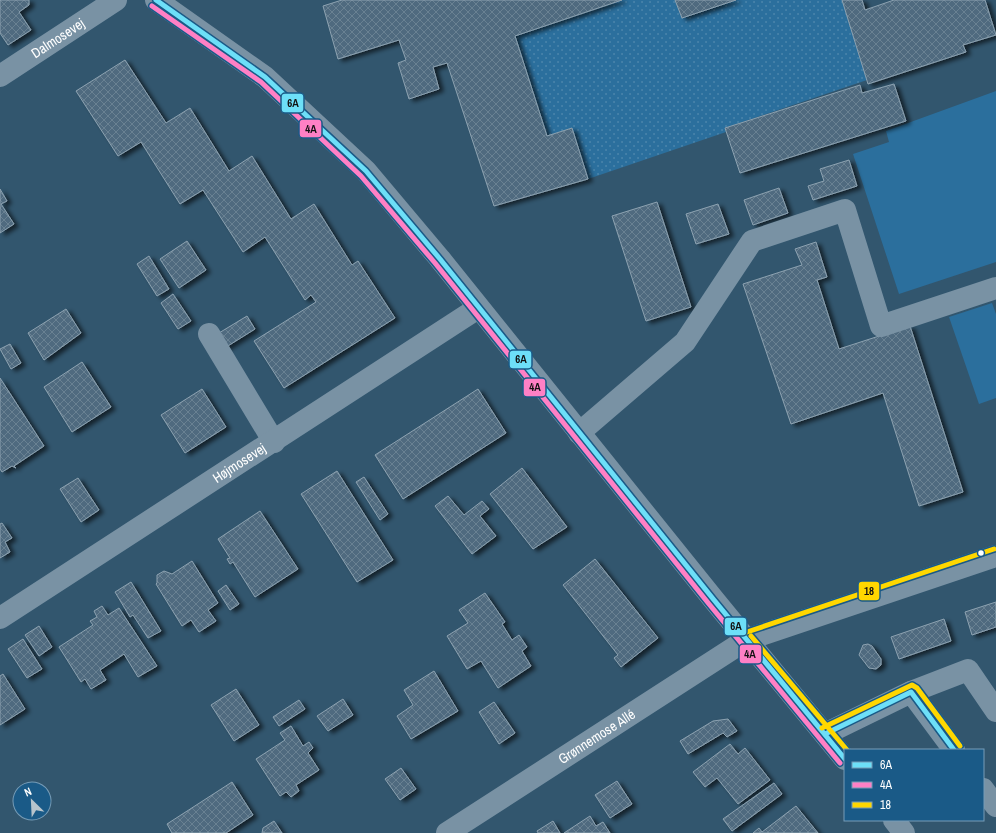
<svg xmlns="http://www.w3.org/2000/svg" width="996" height="833" viewBox="0 0 996 833" font-family="'Archivo Narrow',sans-serif">
<style>
.park{fill:url(#park-dots)}
.pitch{fill:#2b6f9d}
.building{fill:url(#building-cross-hatch);stroke:#8da2b1;filter:url(#shadow)}
.lines{fill:none;stroke-linecap:round;stroke-linejoin:round}
.minor{stroke:#7992a4;stroke-width:22}
.bus-1-casing{stroke:#1a5a87;stroke-width:8}
.bus-2-casing{stroke:#1a5a87;stroke-width:8}
.bus-3-casing{stroke:#1a5a87;stroke-width:8}
.bus-1{stroke:#6ddff8;stroke-width:5}
.bus-2{stroke:#ff80c5;stroke-width:5}
.bus-3{stroke:#ffd700;stroke-width:5}
.bus-dot{fill:#fff;stroke:#1a5a87;stroke-width:1.5}
.labels{text-anchor:middle;stroke-width:4;stroke-linejoin:round;paint-order:stroke}
.street-label{font-size:14px;fill:#fff;stroke:#1a5a87}
.line-badge{stroke:#1a5a87;stroke-width:1.5}
.pale-badge-label{font-size:11px;text-anchor:middle;font-weight:bold;fill:#111}
</style>
<defs>
<pattern id="park-dots" width="8" height="8" patternUnits="userSpaceOnUse"><rect width="8" height="8" fill="#2b6f9d"/><path d="M2 2h.1M6 6h.1" fill="none" stroke="#4b85ac" stroke-width="1.8" stroke-linecap="round"/></pattern>
<pattern id="building-cross-hatch" width="8" height="8" patternUnits="userSpaceOnUse"><rect width="8" height="8" fill="#4f6b7f"/><path d="M0 0l8 8M0 8l8-8" fill="none" stroke="#698192"/></pattern>
<filter id="shadow"><feDropShadow dx="4.5" dy="2.5" stdDeviation="2" flood-color="#0009"/></filter>
</defs>
<rect width="100%" height="100%" fill="#32566e"/>
<path class="park" d="M622,0H675L682,18L737,0H842L867,80L725,128L726,132L588,179L572,128L547,136L515,36Z"/>
<g class="pitch">
<path d="M996,91V262L899,294L853,154L889,142L886,131Z"/>
<path d="M992,303L996,314V398L979,404L949,317Z"/>
</g>
<g class="building">
<path d="M0,0H29V5L19,12L31,30L8,45L0,33Z"/>
<path d="M342,0H622L515,36L547,136L572,128L588,179L494,206L447,63L433,67L439,89L409,99L398,63L406,60L399,40L338,59L323,6Z"/>
<path d="M675,0H736L682,18Z"/>
<path d="M842,0H862L865,10L894,0H985L996,35L963,45L966,52L868,84Z"/>
<path d="M125,60L166,123L190,108L229,171L252,156L291,219L314,204L352,265L358,261L395,318L284,388L254,341L316,302L311,295L305,300L265,237L243,252L203,190L180,204L141,142L118,156L76,91Z"/>
<path d="M894,84L906,121L740,173L725,128L860,85L862,93Z"/>
<path d="M849,160L857,186L813,200L808,186L824,181L820,169Z"/>
<path d="M779,188L788,213L753,225L744,200Z"/>
<path d="M0,189L7,201L1,204L14,224L0,233Z"/>
<path d="M657,202L691,307L646,321L612,216Z"/>
<path d="M718,204L729,234L696,244L686,214Z"/>
<path d="M187,241L206,270L179,288L160,259Z"/>
<path d="M816,242L827,277L817,280L839,349L910,326L963,492L919,506L883,393L791,424L743,284L802,265L795,249Z"/>
<path d="M149,256L169,289L157,296L137,264Z"/>
<path d="M173,294L191,321L178,329L161,303Z"/>
<path d="M66,309L81,333L44,360L28,333Z"/>
<path d="M247,316L255,329L223,349L214,336Z"/>
<path d="M10,344L21,363L11,369L0,349Z"/>
<path d="M82,362L111,407L72,432L44,387Z"/>
<path d="M0,378L44,446L14,466L16,468L12,466L2,472L0,469Z"/>
<path d="M202,389L226,427L185,453L161,415Z"/>
<path d="M478,389L506,433L403,499L375,455Z"/>
<path d="M522,468L567,527L533,549L490,494Z"/>
<path d="M337,471L393,560L357,582L301,494Z"/>
<path d="M364,477L388,514L380,520L356,482Z"/>
<path d="M78,478L99,510L81,522L60,489Z"/>
<path d="M448,496L464,515L482,501L489,509L480,516L496,536L472,554L435,506Z"/>
<path d="M260,511L298,569L255,597L233,562L230,564L227,559L230,558L218,539Z"/>
<path d="M2,523L12,538L5,542L10,552L0,558V524Z"/>
<path d="M595,559L658,638L621,667L614,658L618,655L563,585Z"/>
<path d="M192,561L218,603L208,610L216,621L199,632L191,620L182,626L156,584L157,583V575L164,571L172,574Z"/>
<path d="M131,582L161,631L148,638L133,615L130,617L115,592Z"/>
<path d="M226,585L239,604L230,610L218,591Z"/>
<path d="M485,593L505,622L502,624L512,640L519,635L527,647L522,651L531,666L498,688L481,661L467,669L447,636L468,623L459,610Z"/>
<path d="M996,602V627L972,635L965,612Z"/>
<path d="M102,606L108,615L119,608L157,666L138,677L124,654L100,670L106,680L91,689L85,679L81,682L59,647L93,625L90,621L97,617L94,611Z"/>
<path d="M944,619L951,641L899,659L891,637Z"/>
<path d="M39,626L52,647L39,656L25,635Z"/>
<path d="M23,639L42,669L27,678L8,649Z"/>
<path d="M868,644L872,646L881,659V665L876,669L869,668L859,655L863,645Z"/>
<path d="M434,671L458,711L411,739L397,716L413,705L404,690Z"/>
<path d="M3,674L25,709L0,725V676Z"/>
<path d="M236,689L259,725L234,741L211,705Z"/>
<path d="M343,699L353,715L328,731L317,716Z"/>
<path d="M299,700L305,709L279,726L273,717Z"/>
<path d="M494,702L515,733L499,744L479,712Z"/>
<path d="M728,719L737,731L727,737L723,733L688,754L680,741L713,721Z"/>
<path d="M291,726L303,746L309,742L313,748L308,753L319,770L296,785L299,791L291,797L286,792L280,796L256,759L285,740L280,733Z"/>
<path d="M730,744L738,754L745,748L770,780L738,804L717,778L705,787L693,772Z"/>
<path d="M401,768L416,789L400,800L385,779Z"/>
<path d="M617,781L632,804L610,818L595,795Z"/>
<path d="M232,782L253,815L226,833H172L167,824Z"/>
<path d="M774,783L782,794L732,831L723,819Z"/>
<path d="M796,806L818,833H753L759,828L762,832Z"/>
<path d="M590,816L596,826L603,822L610,833H564Z"/>
<path d="M274,821L282,833H262L263,828Z"/>
<path d="M553,821L560,833H538L537,831Z"/>
</g>
<g class="lines">
<g class="minor">
<path d="M156,0L265,77L366,171L440,259L714,600L845,759"/>
<path id="s1" d="M0,76L116,0"/>
<path d="M209,334L274,442"/>
<path d="M579,433L685,342L752,241L845,210L881,326L996,288"/>
<path id="s2" d="M0,618L478,308"/>
<path d="M911,692L968,670L996,711"/>
<path d="M825,734L911,692L954,750"/>
<path d="M983,789L996,806"/>
<path d="M894,820L904,833"/>
<path id="s3" d="M447,833L746,640L996,556"/>
</g>
<defs>
<g id="bus-1">
<path d="M156,0L265,77L366,171L440,259L714,600L845,759"/>
<path d="M825,734L911,692L954,750"/>
</g>
<path id="bus-2" d="M152,6L261,82L361,176L435,263L709,604L840,763"/>
<g id="bus-3">
<path d="M744,633L994,549"/>
<path d="M751,636L847,750"/>
<path d="M822,728L912,685L917,688L960,746"/>
</g>
</defs>
<use href="#bus-1" class="bus-1-casing"/>
<use href="#bus-2" class="bus-2-casing"/>
<use href="#bus-3" class="bus-3-casing"/>
<use href="#bus-1" class="bus-1"/>
<use href="#bus-2" class="bus-2"/>
<use href="#bus-3" class="bus-3"/>
</g>
<circle class="bus-dot" cx="981" cy="553" r="3.5"/>
<g class="labels">
<g class="street-label">
<text dy="5" stroke="none"><textPath href="#s1" startOffset="69">Dalmosevej</textPath></text>
<text dy="5" stroke="none"><textPath href="#s2" startOffset="285">Højmosevej</textPath></text>
<text dy="5" stroke="none"><textPath href="#s3" startOffset="178">Grønnemose Allé</textPath></text>
</g>
</g>
<g class="line-badge">
<rect x="281" y="93" width="23" height="20" rx="4" fill="#6ddff8"/>
<rect x="299" y="119" width="23" height="19" rx="4" fill="#ff80c5"/>
<rect x="509" y="350" width="23" height="19" rx="4" fill="#6ddff8"/>
<rect x="523" y="378" width="23" height="19" rx="4" fill="#ff80c5"/>
<rect x="858" y="581" width="22" height="20" rx="4" fill="#ffd700"/>
<rect x="724" y="617" width="23" height="19" rx="4" fill="#6ddff8"/>
<rect x="739" y="644" width="23" height="20" rx="4" fill="#ff80c5"/>
</g>
<g class="pale-badge-label">
<text x="293" y="107">6A</text>
<text x="311" y="133">4A</text>
<text x="521" y="363">6A</text>
<text x="535" y="391">4A</text>
<text x="869" y="595">18</text>
<text x="736" y="630">6A</text>
<text x="750" y="658">4A</text>
</g>
<rect x="844" y="749" width="140" height="72" fill="#1a5a87" stroke="#769cb7"/>
<rect x="852" y="762" width="20" height="6" fill="#6ddff8" stroke="#769cb7"/>
<text x="880" y="769" font-size="12" fill="#ffffff">6A</text>
<rect x="852" y="782" width="20" height="6" fill="#ff80c5" stroke="#769cb7"/>
<text x="880" y="789" font-size="12" fill="#ffffff">4A</text>
<rect x="852" y="802" width="20" height="6" fill="#ffd700" stroke="#769cb7"/>
<text x="880" y="809" font-size="12" fill="#ffffff">18</text>
<g transform="translate(32 801) rotate(336)"><circle r="19" fill="#1a5a87" stroke="#769cb7"/>
<path d="M0-3L7 15L0 10L-7 15Z" fill="#b7c4cc"/>
<text y="-6" font-size="11" font-weight="bold" text-anchor="middle" fill="#ffffff">N</text>
</g>
</svg>
